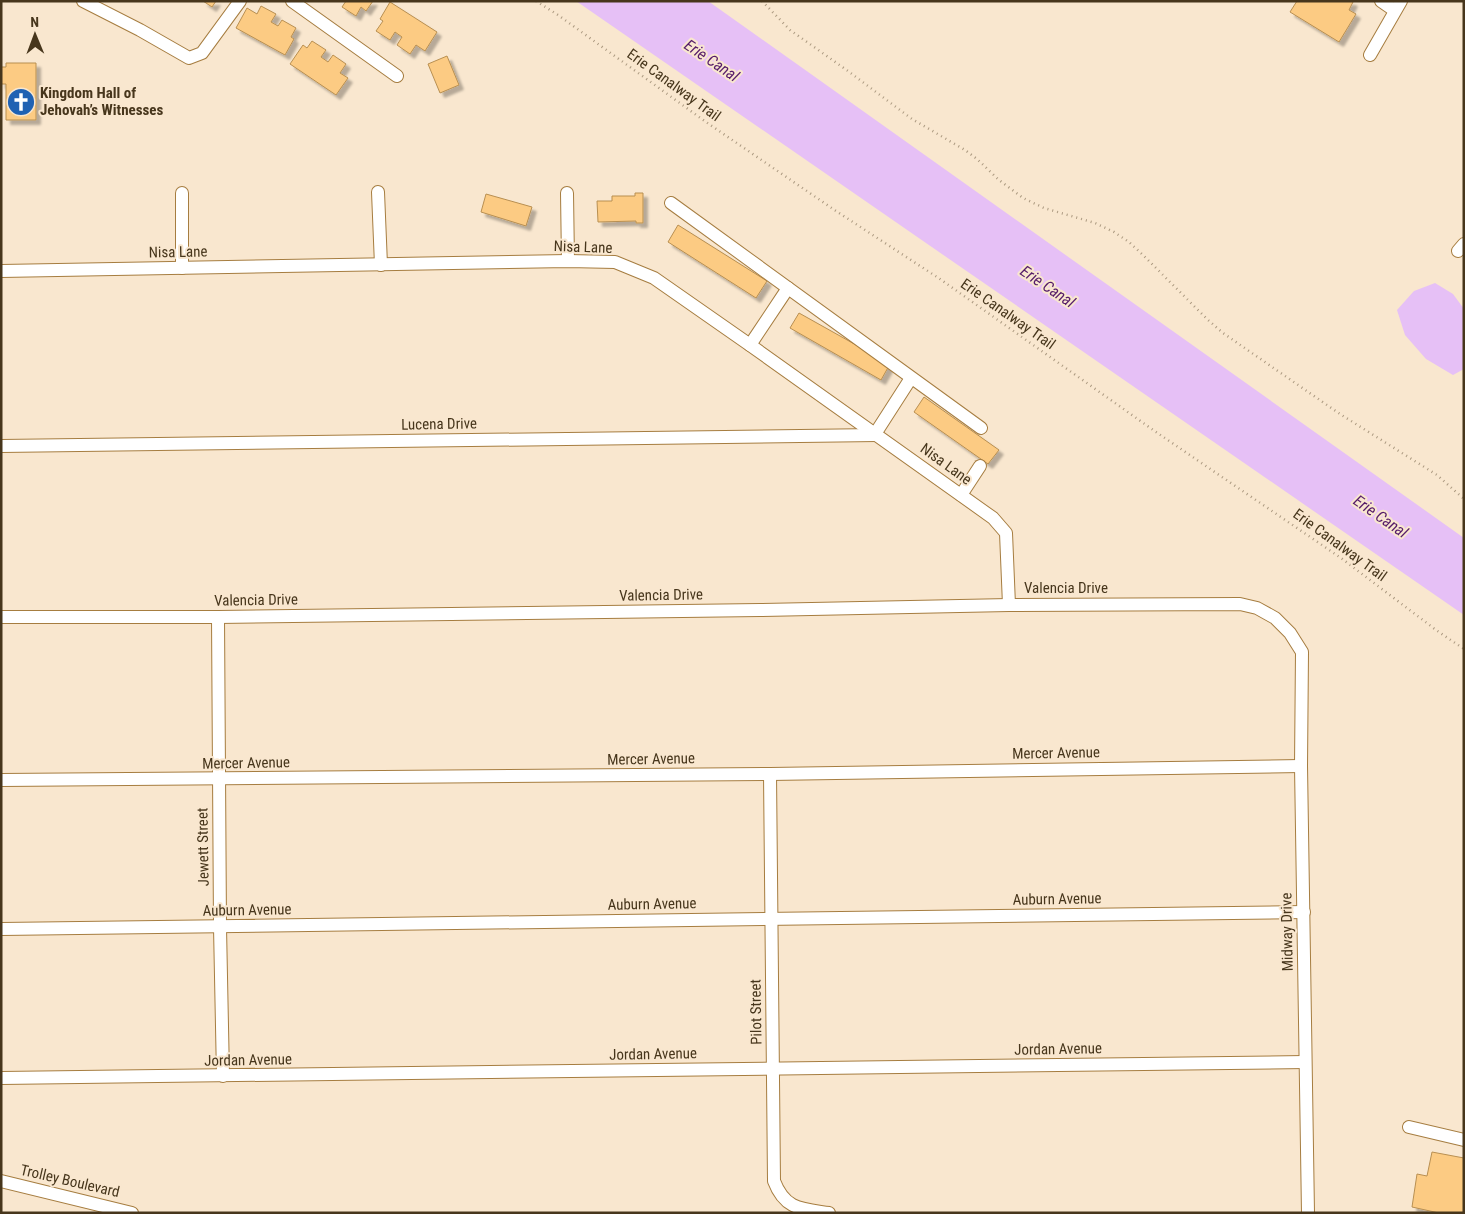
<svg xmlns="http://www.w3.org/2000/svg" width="1465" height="1214" viewBox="0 0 1465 1214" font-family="'Roboto Condensed',sans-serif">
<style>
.water{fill:#e6c0f6}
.building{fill:#fccb83;stroke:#b88f51;filter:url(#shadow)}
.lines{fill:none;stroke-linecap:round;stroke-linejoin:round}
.minor-casing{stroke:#a67d40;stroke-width:14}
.path{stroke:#ac9a81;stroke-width:2.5;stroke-dasharray:1 4;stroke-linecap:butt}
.minor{stroke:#fff;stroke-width:12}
.labels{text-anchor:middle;stroke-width:4;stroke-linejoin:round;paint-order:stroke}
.street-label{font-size:15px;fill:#47361c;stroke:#f9e7cf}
.poi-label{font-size:15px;font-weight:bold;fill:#47361c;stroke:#f9e7cf;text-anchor:start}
.water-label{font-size:16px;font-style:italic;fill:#551b69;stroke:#f9e7cf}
</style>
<defs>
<filter id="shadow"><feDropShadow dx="4.5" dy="4.5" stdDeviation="1" flood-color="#0004"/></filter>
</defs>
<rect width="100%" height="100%" fill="#f9e7cf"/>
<g class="water">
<path d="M576,1H708L1464,538V615Z"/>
<path d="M1435,283L1453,294L1464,309V369L1453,375L1426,359L1405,335L1397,310L1414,291Z"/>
</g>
<g class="building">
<path d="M203,1H216L212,7Z"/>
<path d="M346,1H373L366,11L361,7L356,16L342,7Z"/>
<path d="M1297,1H1351L1353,2L1349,10L1356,14L1339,42L1290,12Z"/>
<path d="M390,2L437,32L425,51L416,45L410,54L397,45L402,37L395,32L390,40L376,31L383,21L380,19Z"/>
<path d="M261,6L276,14L271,22L278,26L282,20L296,28L291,37L294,39L285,55L236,28L247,8L257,14Z"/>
<path d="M312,41L326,50L321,57L328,62L333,55L346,64L340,73L348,78L336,95L290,64L303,45L307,48Z"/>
<path d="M447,56L459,85L440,93L428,64Z"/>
<path d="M6,63H36V120H6V84H1V67H6Z"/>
<path d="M635,193H643V223H636V221L598,222L597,201H612V196H635Z"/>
<path d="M486,194L532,207L526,226L481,212Z"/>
<path d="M678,225L767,281L756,298L668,242Z"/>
<path d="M799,313L890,364L881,380L790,328Z"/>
<path d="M924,397L999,450L988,464L914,412Z"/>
<path d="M1432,1152L1464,1158V1213H1439L1412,1207L1417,1174L1427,1176Z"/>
</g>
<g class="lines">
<defs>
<g id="minor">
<path d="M83,1L140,30L189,58L202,53L240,1"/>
<path d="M292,1L397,76"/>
<path d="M1381,1L1394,10"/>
<path d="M1370,55L1401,1"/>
<path d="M378,192L381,265"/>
<path d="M567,193L568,261"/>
<path d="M671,203L981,428"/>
<path d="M1458,251L1464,244"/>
<path d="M182,268V193"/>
<path d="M1,271L568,261L615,262L654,278L750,345L993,518L1006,533L1009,605"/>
<path d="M750,345L788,288"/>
<path d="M875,434L911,378"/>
<path d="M1,446L877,435"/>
<path d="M961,495L980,466"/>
<path d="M1,617H218L760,610L1009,605L1240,604L1257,608L1275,618L1290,633L1302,652L1301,766L1308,1213"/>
<path d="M218,617L220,927L223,1076"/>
<path d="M770,774L774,1181C785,1210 802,1209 829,1213"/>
<path d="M1,780L770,774L1301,766"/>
<path d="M1,929L1304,912"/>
<path d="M1,1078L1305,1062"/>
<path d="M1409,1127L1464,1140"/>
<path d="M1,1181L132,1213"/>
</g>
</defs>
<use href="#minor" class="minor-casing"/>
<g class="path">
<path d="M536,1L558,15L706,122L836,211L940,279L1156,432L1341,558L1436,630L1464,649"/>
<path d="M762,1L790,30L848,71L912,119L965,150L977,159L999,180L1023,198L1044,208L1095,223L1114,232L1129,242L1144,256L1208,320L1223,333L1340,414L1437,475L1464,499"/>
</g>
<use href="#minor" class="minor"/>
</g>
<defs>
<symbol id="church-disc" viewBox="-11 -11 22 22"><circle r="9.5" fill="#2062b3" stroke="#f9e7cf"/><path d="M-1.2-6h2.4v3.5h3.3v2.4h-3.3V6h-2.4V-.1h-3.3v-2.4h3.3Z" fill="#fff"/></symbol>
</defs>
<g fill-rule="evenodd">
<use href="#church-disc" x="5" y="86" width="32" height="32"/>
</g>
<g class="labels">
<g class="street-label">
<text transform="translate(674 85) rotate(36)" y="5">Erie Canalway Trail</text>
<text transform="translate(583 247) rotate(2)" y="5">Nisa Lane</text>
<text transform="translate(178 252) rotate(-1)" y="5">Nisa Lane</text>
<text transform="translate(1008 314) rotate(35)" y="5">Erie Canalway Trail</text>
<text transform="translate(439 424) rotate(-1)" y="5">Lucena Drive</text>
<text transform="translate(946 464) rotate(36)" y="5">Nisa Lane</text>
<text transform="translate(1340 545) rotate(36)" y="5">Erie Canalway Trail</text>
<text x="1066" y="593">Valencia Drive</text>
<text transform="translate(661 595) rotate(-1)" y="5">Valencia Drive</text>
<text transform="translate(256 600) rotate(-1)" y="5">Valencia Drive</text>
<text transform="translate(1056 753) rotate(-1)" y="5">Mercer Avenue</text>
<text transform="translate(651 759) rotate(-1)" y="5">Mercer Avenue</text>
<text transform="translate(246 763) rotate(-1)" y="5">Mercer Avenue</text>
<text transform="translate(203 847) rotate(-91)" y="5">Jewett Street</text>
<text transform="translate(1057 899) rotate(-1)" y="5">Auburn Avenue</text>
<text transform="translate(652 904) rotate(-1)" y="5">Auburn Avenue</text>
<text transform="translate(247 910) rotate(-1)" y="5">Auburn Avenue</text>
<text transform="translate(1287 932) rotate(-91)" y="5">Midway Drive</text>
<text transform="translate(756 1012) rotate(-91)" y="5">Pilot Street</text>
<text transform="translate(1058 1049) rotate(-1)" y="5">Jordan Avenue</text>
<text transform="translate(653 1054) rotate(-1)" y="5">Jordan Avenue</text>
<text transform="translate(248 1060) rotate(-1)" y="5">Jordan Avenue</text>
<text transform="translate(70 1181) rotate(13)" y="5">Trolley Boulevard</text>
</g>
<g class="poi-label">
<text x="40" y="98">Kingdom Hall of<tspan x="40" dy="17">Jehovah’s Witnesses</tspan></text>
</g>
<g class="water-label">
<text transform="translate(712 60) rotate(34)" y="6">Erie Canal</text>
<text transform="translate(1048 286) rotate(34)" y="6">Erie Canal</text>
<text transform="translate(1381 516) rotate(35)" y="6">Erie Canal</text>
</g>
</g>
<rect width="1465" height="1214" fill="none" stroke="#47361c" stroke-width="5"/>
<g transform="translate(35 35) rotate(359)" stroke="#f9e7cf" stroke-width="4" paint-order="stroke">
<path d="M0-4L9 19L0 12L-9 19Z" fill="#47361c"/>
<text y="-8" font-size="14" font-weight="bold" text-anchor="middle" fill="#47361c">N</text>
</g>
</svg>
